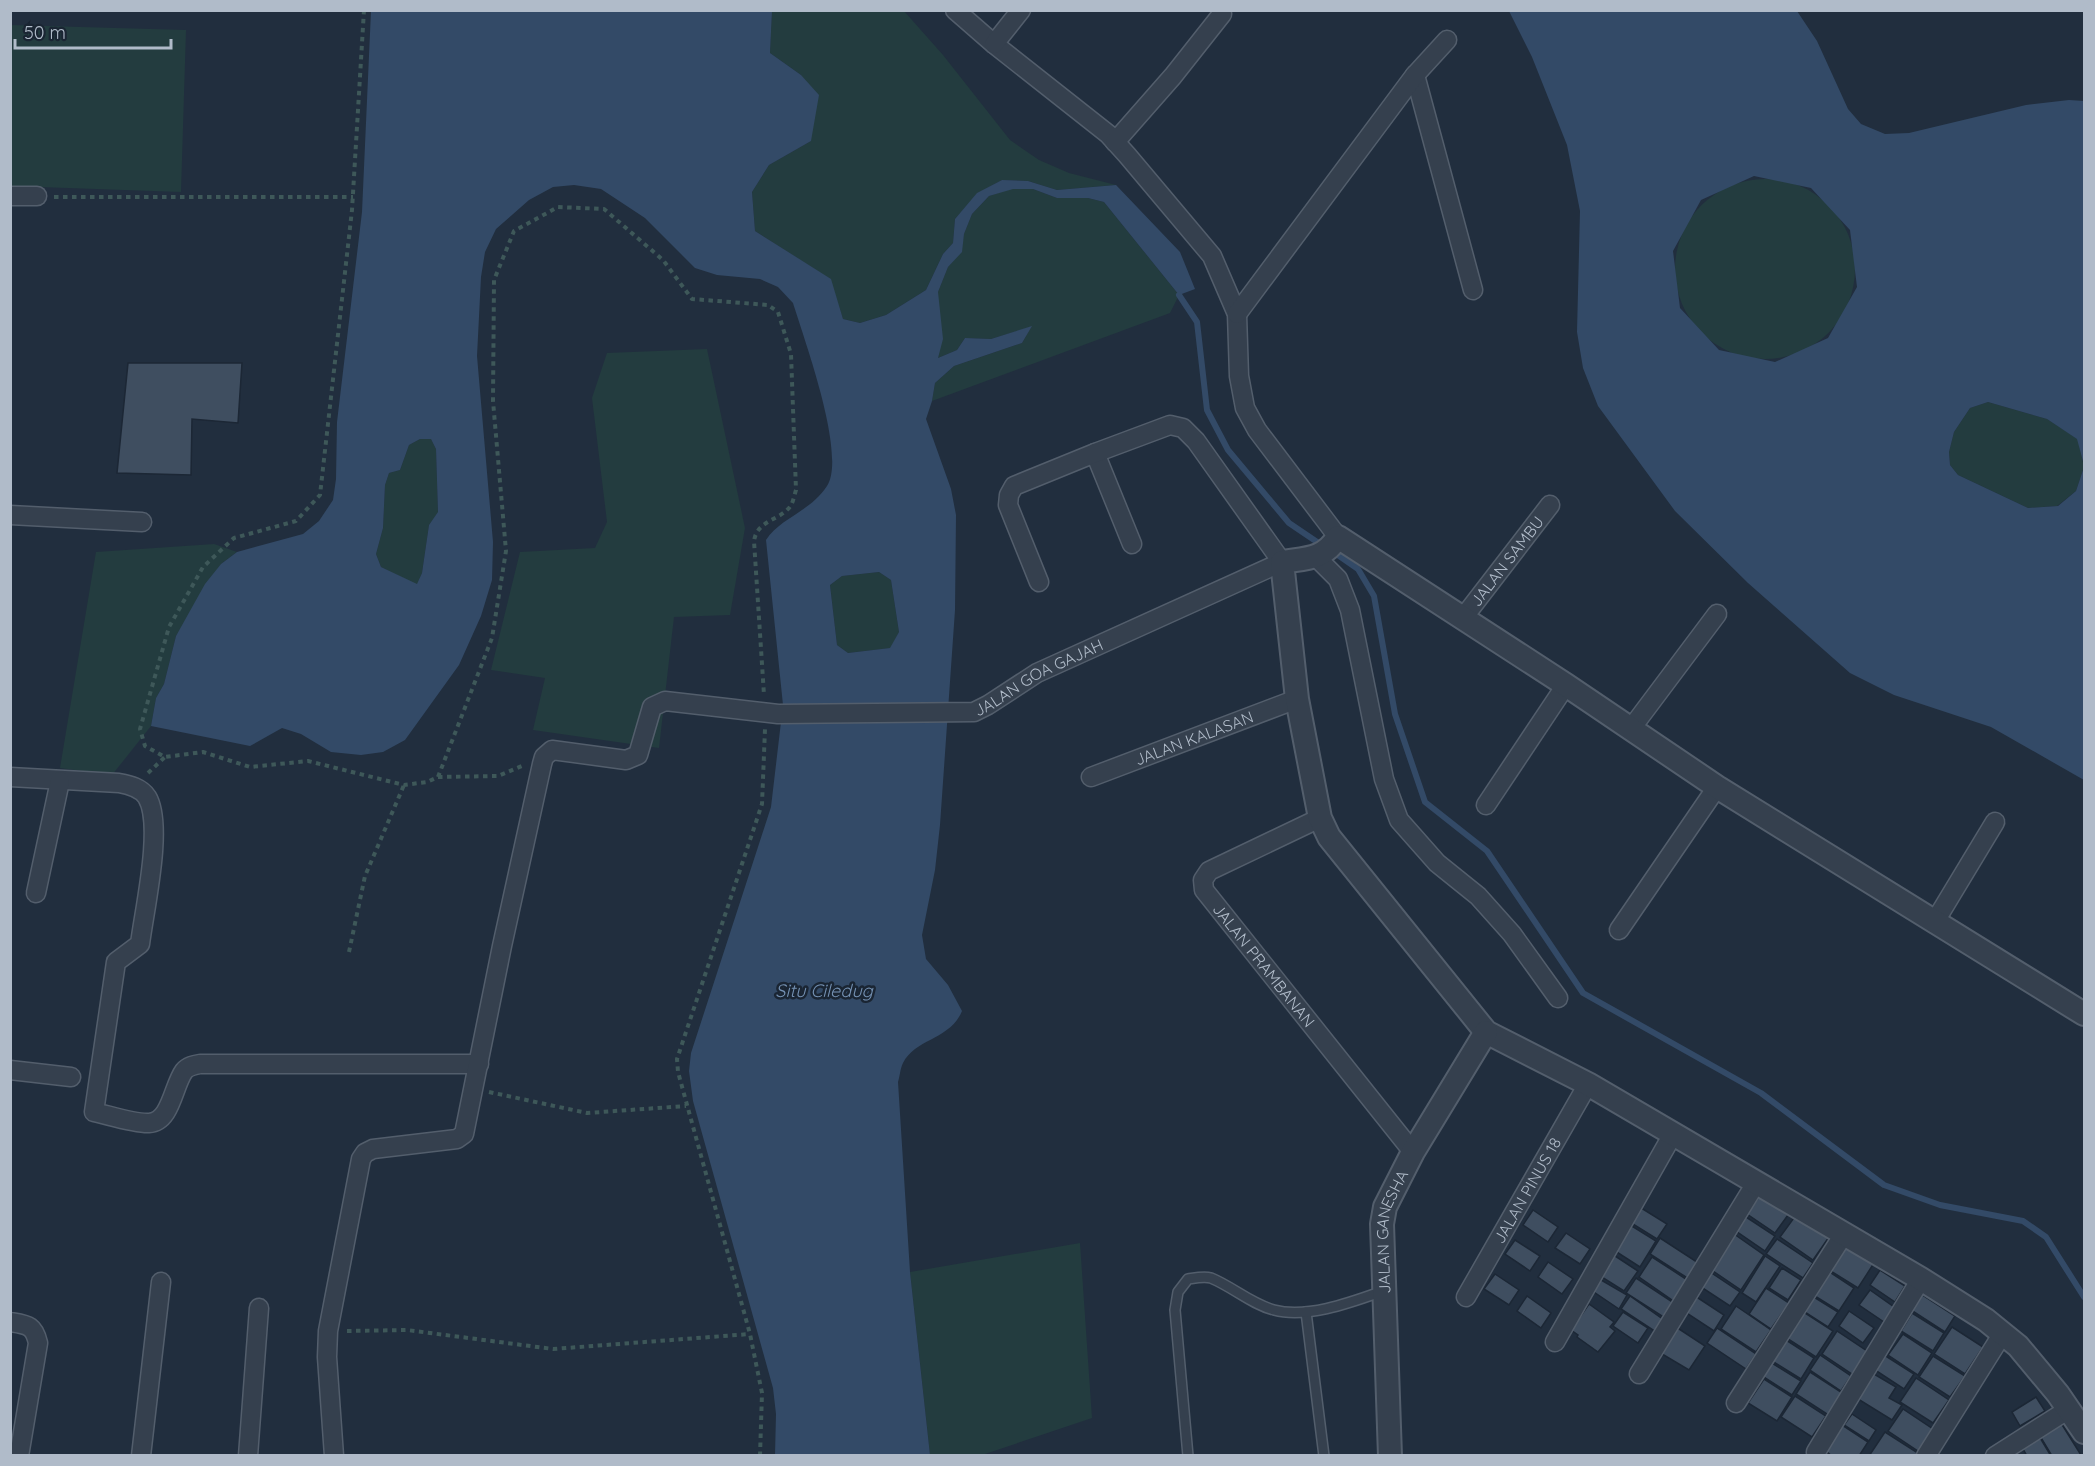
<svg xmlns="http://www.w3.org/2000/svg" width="2095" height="1466" viewBox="0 0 2095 1466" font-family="Quicksand,sans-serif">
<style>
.green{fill:#233c3f}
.water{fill:#334a67;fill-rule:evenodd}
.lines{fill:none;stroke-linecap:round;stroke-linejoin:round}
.stream{stroke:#334a67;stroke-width:6}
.building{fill:#3f4e60;stroke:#1c2735;stroke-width:1.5}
.service-casing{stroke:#535e6c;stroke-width:12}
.minor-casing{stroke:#535e6c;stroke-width:21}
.tertiary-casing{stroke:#535e6c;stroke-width:26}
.path{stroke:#3e5859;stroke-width:4;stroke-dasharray:4.5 4.5;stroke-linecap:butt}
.service{stroke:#35404e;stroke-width:9}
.minor{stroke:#35404e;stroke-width:18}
.tertiary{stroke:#35404e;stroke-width:22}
.labels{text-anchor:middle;stroke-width:5;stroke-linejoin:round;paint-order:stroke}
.street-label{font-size:16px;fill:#b0bbc9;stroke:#1a2533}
.water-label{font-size:18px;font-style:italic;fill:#7592b4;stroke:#1a2533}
</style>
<rect width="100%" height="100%" fill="#212e3e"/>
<g class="green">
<path d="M772,10L904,11L943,55L1010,140L1039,160L1069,173L1116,185L1057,190L1028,181L1002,180L978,193L955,219L953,243L943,254L926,290L886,315L860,323L843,319L830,279L755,231L752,192L769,165L811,141L801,75L770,53Z"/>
<path d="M11,25L186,30L181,192L11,186Z"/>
<circle cx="1765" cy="269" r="90"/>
<path d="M1013,188L1033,189L1057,198H1088L1104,202L1179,295L1170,313L932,401L935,383L954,366L1022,343L1031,327L991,339L965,338L957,350L938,358V292L948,267L961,252L964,234L972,214L989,196Z"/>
<path d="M707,349L745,528L730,615L674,617L659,748L533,730L545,678L491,670L520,552L595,548L607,522L592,398L607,353Z"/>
<path d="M1988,402L2047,419L2078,439L2084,467L2076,491L2057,506L2028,508L1958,475L1950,465L1949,452L1954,432L1970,408Z"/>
<path d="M420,439H431L436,449L438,513L429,525L422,573L417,585L381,567L376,554L383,528L385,485L389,473L400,470L409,445Z"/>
<path d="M214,544L237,552L221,564L176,636L164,684L156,698L151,726L112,775L60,768L96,552Z"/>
<path d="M879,572L891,580L899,632L891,648L848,653L837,645L830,585L842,576Z"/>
<path d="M1080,1243L1092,1418L982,1455H930L910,1272Z"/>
</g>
<g class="water">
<path d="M371,11H772L770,53L801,75L819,95L811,141L769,165L752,192L755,231L831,279L843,319L860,323L886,315L926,290L943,254L953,243L955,219L977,193L1002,180L1028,181L1057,190L1116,185L1180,252L1195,289L1179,295L1104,202L1088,198H1057L1033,189H1013L989,196L972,214L964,234L962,252L948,267L938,292L943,339L938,358L957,350L965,338L991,339L1032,326L1022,343L954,366L935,383L932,401L926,419L951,489L956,515L955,610L940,825L935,870L922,935L926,959L948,985L962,1011C950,1040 916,1038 903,1063C900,1069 900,1076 898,1082L910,1272L930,1455H775L776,1414L773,1388L693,1101L689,1071L691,1053L771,807L783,705L766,540C780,518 810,512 827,486C847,455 804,339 793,303L778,287L760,279L717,275L695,268L645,218L601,189L574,185L553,187L529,200L496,229L485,252L481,277L477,356L493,542L492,580L481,616L459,665L405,740L383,752L361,755L331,752L301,734L282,728L250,746L151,726L156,698L164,684L176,636L205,584L221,564L237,552L303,534L319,521L333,500L336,479L337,422L362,212ZM420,439H431L436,449L438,512L429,525L422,573L417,584L381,567L376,554L383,528L385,485L389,473L400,470L409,445ZM879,572L891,580L899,632L890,648L848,653L837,645L830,585L842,576Z"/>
<path d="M1509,11H1797L1817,41L1848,109L1861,124L1885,134L1909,133L2026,105L2069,100L2084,101V465L2077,439L2047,419L1988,402L1970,408L1954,432L1949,452L1950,465L1958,475L2028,508L2058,506L2076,491L2084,467V780L1991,727L1894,695L1850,673L1748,583L1675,511L1598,406L1583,368L1577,332L1580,211L1567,145L1532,57ZM1754,176L1811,188L1850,230L1857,287L1828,338L1775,362L1719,350L1680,308L1673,251L1701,200Z"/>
</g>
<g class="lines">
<g class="stream">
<path d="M1179,295L1197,322L1207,410L1228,450L1289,523L1323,546"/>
<path d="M1332,551L1358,569L1374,596L1395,714L1425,802L1487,851L1583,993L1761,1093L1884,1185L1940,1205L2023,1221L2046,1237L2084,1297"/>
</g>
</g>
<g class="building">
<path d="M128,363H242L238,423L192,419L191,475L117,473Z"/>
<path d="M1760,1195L1788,1215L1775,1233L1747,1214Z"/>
<path d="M1638,1206L1667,1224L1657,1239L1628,1221Z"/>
<path d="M1533,1210L1558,1227L1548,1242L1523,1225Z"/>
<path d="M1743,1215L1775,1236L1765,1251L1733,1229Z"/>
<path d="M1796,1215L1829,1237L1813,1260L1780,1237Z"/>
<path d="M1627,1223L1656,1241L1640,1267L1612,1249Z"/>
<path d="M1566,1233L1590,1249L1580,1264L1555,1248Z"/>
<path d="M1734,1234L1764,1255L1741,1290L1710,1269Z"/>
<path d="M1660,1238L1700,1264L1689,1279L1650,1254Z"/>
<path d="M1777,1239L1813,1263L1803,1278L1766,1254Z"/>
<path d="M1515,1240L1540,1256L1530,1271L1505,1254Z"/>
<path d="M1843,1243L1874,1263L1858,1288L1826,1268Z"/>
<path d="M1609,1252L1638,1271L1624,1291L1597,1274Z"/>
<path d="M1765,1256L1780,1266L1756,1302L1742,1293Z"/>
<path d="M1652,1257L1689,1281L1675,1302L1639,1277Z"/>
<path d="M1548,1262L1573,1279L1562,1294L1538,1277Z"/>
<path d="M1782,1268L1801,1280L1788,1300L1769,1288Z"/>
<path d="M1825,1269L1854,1288L1839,1311L1810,1293Z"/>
<path d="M1707,1270L1740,1292L1730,1306L1698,1285Z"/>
<path d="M1880,1270L1905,1286L1895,1302L1870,1285Z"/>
<path d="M1495,1274L1519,1290L1509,1305L1484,1289Z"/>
<path d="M1596,1277L1627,1295L1619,1309L1588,1288Z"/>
<path d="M1636,1278L1674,1303L1665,1318L1626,1293Z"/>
<path d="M1766,1288L1789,1303L1771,1329L1749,1314Z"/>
<path d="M1870,1290L1894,1307L1884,1322L1859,1305Z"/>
<path d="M1692,1294L1724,1315L1714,1331L1682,1310Z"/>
<path d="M1809,1294L1838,1312L1828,1327L1800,1309Z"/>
<path d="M1921,1294L1955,1316L1945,1332L1911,1310Z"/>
<path d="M1527,1296L1551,1313L1541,1328L1517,1311Z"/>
<path d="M1630,1296L1664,1320L1656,1332L1621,1309Z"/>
<path d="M1589,1304L1614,1322L1610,1327L1615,1331L1598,1352L1577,1337L1578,1335L1571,1330Z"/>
<path d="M1736,1306L1771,1330L1756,1352L1721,1329Z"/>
<path d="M1802,1311L1833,1331L1816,1357L1785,1337Z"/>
<path d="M1849,1311L1874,1328L1863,1343L1839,1326Z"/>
<path d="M1623,1312L1648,1328L1638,1343L1613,1326Z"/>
<path d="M1912,1313L1944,1333L1933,1351L1901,1331Z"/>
<path d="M1673,1325L1705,1346L1689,1370L1657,1351Z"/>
<path d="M1952,1327L1983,1347L1965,1374L1934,1354Z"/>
<path d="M1717,1328L1756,1354L1746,1369L1707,1343Z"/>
<path d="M1837,1331L1870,1353L1855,1376L1822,1354Z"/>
<path d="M1903,1334L1932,1353L1918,1375L1888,1355Z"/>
<path d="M1786,1340L1814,1358L1801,1379L1772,1361Z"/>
<path d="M1881,1353L1914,1374L1904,1389L1872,1368Z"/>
<path d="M1820,1355L1851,1376L1841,1391L1810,1370Z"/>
<path d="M1933,1356L1965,1376L1950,1397L1919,1377Z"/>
<path d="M1767,1360L1801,1381L1792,1395L1759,1374Z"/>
<path d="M1810,1372L1844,1394L1830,1416L1796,1394Z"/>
<path d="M1874,1374L1896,1387L1889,1398L1902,1405L1892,1420L1858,1399Z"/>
<path d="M1916,1378L1949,1400L1933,1423L1900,1402Z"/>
<path d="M1764,1379L1792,1397L1777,1421L1748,1403Z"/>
<path d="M1795,1396L1826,1416L1812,1437L1781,1417Z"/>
<path d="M2036,1397L2045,1411L2020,1426L2012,1412Z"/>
<path d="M1903,1409L1936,1431L1921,1453L1888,1431Z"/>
<path d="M1852,1414L1876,1430L1869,1441L1844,1425Z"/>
<path d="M1839,1423L1868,1442L1859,1456H1832L1822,1448Z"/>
<path d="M2061,1423L2081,1455L2080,1456H2052L2040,1436Z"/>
<path d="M1885,1432L1921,1455L1869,1456Z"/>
<path d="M2039,1436L2051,1456H2027L2022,1447Z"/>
</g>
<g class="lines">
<defs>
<g id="service">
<path d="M1306,1312L1324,1456"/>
<path d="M1188,1456L1175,1310L1178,1292L1188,1279C1195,1278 1204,1276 1211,1278C1233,1287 1251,1304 1274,1310C1307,1319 1352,1302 1383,1291"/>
</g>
<g id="minor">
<path d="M955,10L994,44L1108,134L1127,155L1212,256L1237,314L1239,376L1245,408L1257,430L1338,537"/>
<path d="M994,44L1021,10"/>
<path d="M1415,75L1473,290"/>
<path d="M1115,142L1173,76L1222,14"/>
<path d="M10,196H37"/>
<path d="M1237,314L1415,75L1447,40"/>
<path d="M1095,453L1132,544"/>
<path d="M10,515L142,522"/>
<path d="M1315,556L1338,579L1350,610L1384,779L1399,820L1437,863L1478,896L1512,934L1558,998"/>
<path id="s1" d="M1463,618L1550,505"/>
<path d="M1630,730L1717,614"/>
<path d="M10,777L119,783C130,785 141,788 147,797C164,825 144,911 140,944L116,962L94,1112C108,1115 136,1124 149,1123C171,1122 173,1086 184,1071C188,1066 194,1065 200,1064H479"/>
<path id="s2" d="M1091,777L1297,699"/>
<path d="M1486,805L1566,685"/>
<path id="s3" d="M1320,818L1209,871L1203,880L1204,890L1413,1152"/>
<path d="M36,893L60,781"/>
<path d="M1934,923L1995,822"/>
<path d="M1619,930L1717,787"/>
<path d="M10,1070L71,1077"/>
<path id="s4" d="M1466,1297L1588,1084"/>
<path d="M10,1322C28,1325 34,1325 38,1343L19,1456"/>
<path d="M1555,1342L1673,1134"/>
<path d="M1639,1374L1756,1183"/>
<path d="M1736,1403L1844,1234"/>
<path d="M1816,1452L1921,1279"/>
<path d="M141,1456L161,1282"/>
<path d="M248,1456L259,1308"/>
<path id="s5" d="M334,1456L327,1357L328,1331L361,1159L365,1153L373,1149L457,1139L464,1134L502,946L542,764L544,757L552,750L626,760L638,755L652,707L665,701L778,714L974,712L988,705L1037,673L1282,562L1196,441L1183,428L1170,425L1095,453L1014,486L1009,495L1008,505L1039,582"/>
<path d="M1926,1456L2003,1333"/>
<path d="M1995,1456L2069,1409"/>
</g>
<g id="tertiary">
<path d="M2084,1014L1717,787L1566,685L1338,537C1323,560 1307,558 1282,562L1297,699L1320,818L1329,837L1486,1032L1588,1084L1921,1279L1986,1320L2018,1346L2058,1394L2084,1432"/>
<path id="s6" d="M1390,1456L1382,1224L1385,1207L1413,1152L1486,1032"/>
</g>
</defs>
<use href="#service" class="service-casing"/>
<use href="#minor" class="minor-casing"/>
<use href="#tertiary" class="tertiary-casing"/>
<g class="path">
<path d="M364,10L352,210L320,495L296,521L234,538L203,567L169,627L140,729L145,746L165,757L203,752L250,767L308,761L404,785L427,782L438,777L492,638L506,551L493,401L494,280L514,231L558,207L604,209L663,260L692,299L768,305L778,312L791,354L796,490C794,496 793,504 789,508C777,521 757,521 754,541L764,695"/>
<path d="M54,197H353"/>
<path d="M148,773L165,757"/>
<path d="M438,777L498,776L522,766"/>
<path d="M349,952L365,876L404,785"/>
<path d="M489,1092L587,1113L686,1106"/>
<path d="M347,1331L407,1330L553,1349L750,1334"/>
<path d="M760,1456L762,1393L750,1334L678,1072L677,1059L762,804L765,729"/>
</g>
<use href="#service" class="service"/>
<use href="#minor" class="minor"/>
<use href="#tertiary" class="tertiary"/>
</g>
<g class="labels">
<g class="street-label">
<text dy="6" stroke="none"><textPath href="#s1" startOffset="72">JALAN SAMBU</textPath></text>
<text dy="6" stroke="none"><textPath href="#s5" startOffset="1341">JALAN GOA GAJAH</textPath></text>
<text dy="6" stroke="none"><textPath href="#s2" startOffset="110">JALAN KALASAN</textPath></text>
<text dy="6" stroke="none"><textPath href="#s3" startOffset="240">JALAN PRAMBANAN</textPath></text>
<text dy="6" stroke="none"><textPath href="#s4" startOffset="123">JALAN PINUS 18</textPath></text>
<text dy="6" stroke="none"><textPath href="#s6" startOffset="226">JALAN GANESHA</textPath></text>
</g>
<g class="water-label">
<text x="824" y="997">Situ Ciledug</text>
</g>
</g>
<rect width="2095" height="1466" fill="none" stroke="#b0bbc9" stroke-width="24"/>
<path d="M15 39v9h156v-9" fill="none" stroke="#b0bbc9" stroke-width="3"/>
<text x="24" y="39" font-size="18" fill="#b0bbc9" stroke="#1a2533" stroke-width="4.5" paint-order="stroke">50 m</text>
</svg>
